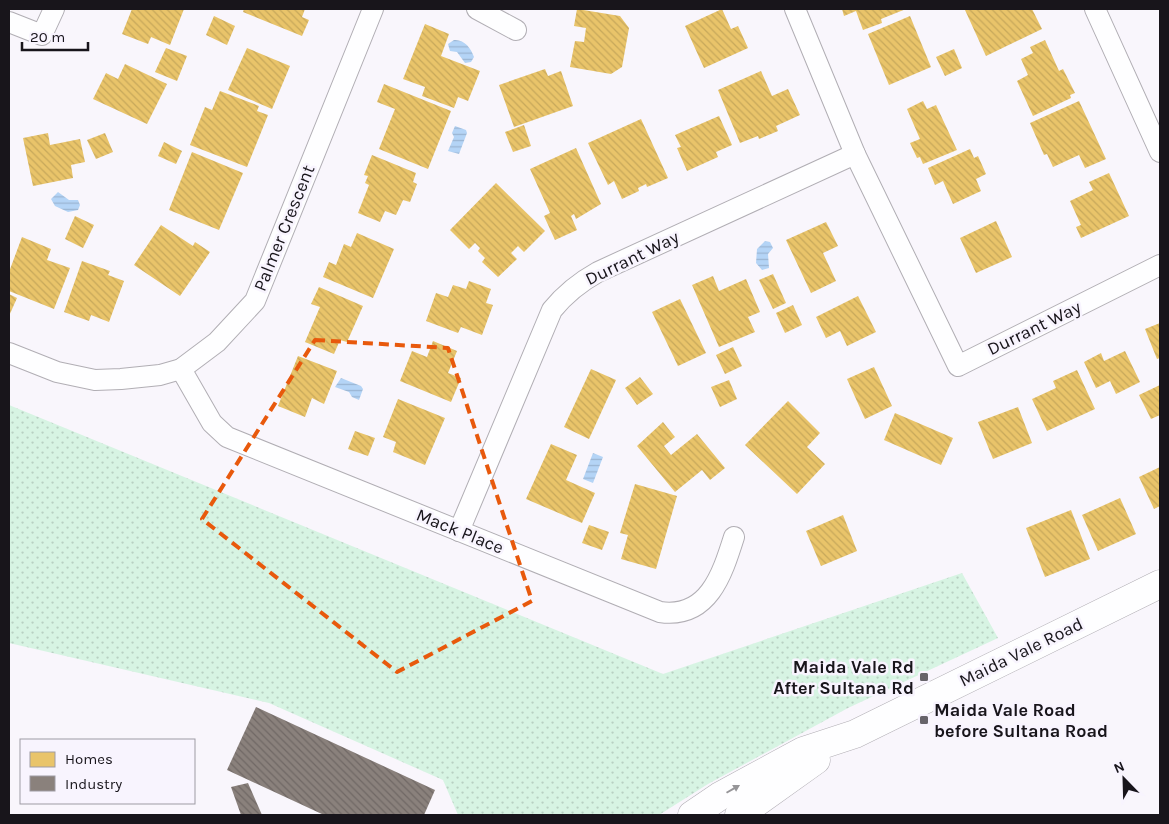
<svg xmlns="http://www.w3.org/2000/svg" width="1169" height="824" viewBox="0 0 1169 824" font-family="Karla,sans-serif">
<style>
.park{fill:url(#park-dots)}
.water{fill:url(#water-rules)}
.homes{fill:url(#homes-back-hatch)}
.industry{fill:url(#industry-back-hatch)}
.lines{fill:none;stroke-linecap:round;stroke-linejoin:round}
.street-casing{stroke:#b1aeb4;stroke-width:22}
.secondary-casing{stroke:#b1aeb4;stroke-width:29}
.street{stroke:#fefeff;stroke-width:20}
.secondary{stroke:#fefeff;stroke-width:28}
.oneway{fill:#969598}
.marked{fill:none;stroke:#e8590c;stroke-width:4;stroke-dasharray:10 6;stroke-linejoin:round}
.poi-dot{fill:#67646a;stroke:#f8f4fe;stroke-width:2}
.labels{text-anchor:middle;stroke-width:5;stroke-linejoin:round;paint-order:stroke}
.street-label{font-size:18px;fill:#18151b;stroke:#f8f4fe}
.poi-label{font-size:18px;font-weight:bold;fill:#18151b;stroke:#f8f4fe;text-anchor:end}
</style>
<defs>
<pattern id="park-dots" width="8" height="8" patternUnits="userSpaceOnUse" patternTransform="scale(1.25)"><rect width="8" height="8" fill="#d7f4e3"/><path d="M2 2h.1M6 6h.1" fill="none" stroke="#b8d0c2" stroke-width="1.8" stroke-linecap="round"/></pattern>
<pattern id="water-rules" width="6" height="5" patternUnits="userSpaceOnUse" patternTransform="scale(1.25)"><rect width="6" height="5" fill="#b4d4f6"/><path d="M0 2.5h6" fill="none" stroke="#9ab5d2"/></pattern>
<pattern id="homes-back-hatch" width="6" height="6" patternUnits="userSpaceOnUse" patternTransform="scale(1.25)"><rect width="6" height="6" fill="#e9c46a"/><path d="M-1 5l2 2M0 0l6 6M5-1l2 2" fill="none" stroke="#c7a85b"/></pattern>
<pattern id="industry-back-hatch" width="6" height="6" patternUnits="userSpaceOnUse" patternTransform="scale(1.25)"><rect width="6" height="6" fill="#8a817c"/><path d="M-1 5l2 2M0 0l6 6M5-1l2 2" fill="none" stroke="#706865"/></pattern>
</defs>
<rect width="100%" height="100%" fill="#f9f6fc"/>
<path class="park" d="M9,405L663,674L962,573L998,638L848,708L708,784L659,815H458L443,780L269,703L9,643Z"/>
<g class="water">
<path d="M454,40C464,39 471,48 474,57L471,62L465,63L457,52L450,51L448,44Z"/>
<path d="M455,126L466,130L467,133L459,154L448,151L454,137L452,133Z"/>
<path d="M58,192L69,200H78L80,205L78,210L68,212L55,206L51,199Z"/>
<path d="M765,241L770,242L773,248L768,254L769,268L762,270L756,263L757,249Z"/>
<path d="M341,378L361,386L363,389L359,400L352,397L349,392L335,387Z"/>
<path d="M593,453L603,457L593,483L583,479Z"/>
</g>
<g class="homes">
<path d="M132,9H184L170,45L151,37L148,44L122,34Z"/>
<path d="M244,9H305L302,17L309,20L302,36L243,12Z"/>
<path d="M577,9L620,16L629,28L622,67L611,74L570,67L575,41L584,42L586,28L574,26Z"/>
<path d="M722,9L731,29L738,26L748,48L704,68L685,26Z"/>
<path d="M842,9H906L881,19L882,23L863,30L856,11L844,16Z"/>
<path d="M966,9H1032L1042,29L986,56L965,10Z"/>
<path d="M214,16L235,26L227,45L206,35Z"/>
<path d="M910,16L931,67L889,85L868,34Z"/>
<path d="M425,24L449,34L441,56L480,71L468,101L458,97L454,108L422,96L425,87L403,79Z"/>
<path d="M1045,40L1059,71L1063,69L1075,93L1070,95L1071,98L1033,116L1017,81L1028,75L1021,59L1033,53L1030,47Z"/>
<path d="M166,48L187,56L177,81L155,72Z"/>
<path d="M247,48L290,66L272,109L228,90Z"/>
<path d="M954,49L962,68L945,76L936,57Z"/>
<path d="M125,64L167,84L147,124L93,99L106,73L118,79Z"/>
<path d="M545,69L548,76L561,71L573,106L514,127L499,85Z"/>
<path d="M761,71L772,96L788,89L800,115L776,126L778,131L759,139L758,136L740,143L718,90Z"/>
<path d="M384,84L451,111L428,169L379,149L395,109L377,102Z"/>
<path d="M220,91L259,106L257,111L268,115L247,167L190,145L205,107L212,110Z"/>
<path d="M923,101L927,109L936,105L957,150L923,164L920,157L917,158L910,143L920,139L907,109Z"/>
<path d="M1079,101L1106,159L1085,168L1079,155L1053,167L1047,154L1044,155L1030,123Z"/>
<path d="M719,116L732,145L716,152L718,157L687,171L677,148L681,147L675,135Z"/>
<path d="M641,119L668,178L647,187L646,184L638,188L639,191L622,199L614,181L608,185L588,143Z"/>
<path d="M524,125L531,146L513,152L505,132Z"/>
<path d="M48,133L50,145L80,139L85,162L71,165L73,178L33,186L23,138Z"/>
<path d="M105,133L113,152L96,159L87,140Z"/>
<path d="M164,142L182,151L176,164L158,156Z"/>
<path d="M576,148L601,204L576,219L574,214L571,216L577,230L555,240L544,216L550,213L530,169Z"/>
<path d="M970,149L974,158L978,156L986,174L976,179L981,191L953,204L943,181L935,185L928,168Z"/>
<path d="M192,152L243,173L219,230L169,210Z"/>
<path d="M372,155L416,173L413,182L417,184L410,202L403,200L396,215L385,211L380,222L358,213L369,185L365,183L368,176L364,175Z"/>
<path d="M1109,173L1129,216L1081,238L1076,227L1081,225L1070,201L1093,190L1089,182Z"/>
<path d="M496,183L545,231L524,252L518,246L511,253L517,259L498,277L482,262L485,258L478,251L480,248L475,243L469,249L450,230Z"/>
<path d="M75,216L94,225L83,248L65,239Z"/>
<path d="M996,221L1012,257L976,273L960,238Z"/>
<path d="M826,222L838,246L823,253L836,281L811,293L786,240Z"/>
<path d="M161,225L193,246L195,242L210,252L180,296L134,265Z"/>
<path d="M357,233L394,249L373,298L323,277L329,262L336,265L344,244L351,247Z"/>
<path d="M22,237L51,249L47,260L70,268L54,309L9,291V272Z"/>
<path d="M82,261L110,271L108,275L124,281L109,322L91,315L89,321L64,312Z"/>
<path d="M773,274L786,303L773,309L759,280Z"/>
<path d="M713,276L719,291L746,279L760,312L748,317L755,332L719,347L692,285Z"/>
<path d="M469,281L491,289L486,303L493,305L482,335L461,327L458,333L426,321L436,293L448,297L453,285L466,289Z"/>
<path d="M319,287L363,306L347,342L340,340L334,354L305,342L320,307L311,304Z"/>
<path d="M9,294L17,298L9,316Z"/>
<path d="M858,296L876,332L847,346L840,331L826,338L816,317Z"/>
<path d="M680,299L706,353L678,366L652,312Z"/>
<path d="M793,305L802,325L785,333L776,313Z"/>
<path d="M1160,323V358L1157,359L1145,329Z"/>
<path d="M433,341L457,351L448,373L461,378L451,402L400,381L412,351L427,357Z"/>
<path d="M733,347L742,366L725,374L716,355Z"/>
<path d="M1125,351L1140,382L1116,394L1110,381L1096,388L1084,362L1101,353L1104,361Z"/>
<path d="M298,356L337,371L324,404L312,398L305,417L278,406Z"/>
<path d="M874,367L892,406L865,419L847,379Z"/>
<path d="M591,369L616,380L589,439L564,427Z"/>
<path d="M1077,370L1095,409L1047,431L1032,399L1056,388L1053,381Z"/>
<path d="M640,377L653,394L637,405L625,388Z"/>
<path d="M729,380L737,399L720,407L711,387Z"/>
<path d="M1160,385V415L1151,419L1139,395Z"/>
<path d="M398,399L445,418L425,465L393,452L396,442L383,437Z"/>
<path d="M788,401L820,433L807,447L825,464L797,494L745,445Z"/>
<path d="M1018,407L1032,443L993,459L978,422Z"/>
<path d="M895,413L953,438L941,465L884,440Z"/>
<path d="M663,422L675,437L664,446L671,455L697,434L725,468L710,480L702,470L675,492L637,446Z"/>
<path d="M355,431L375,438L368,456L348,449Z"/>
<path d="M551,444L577,455L566,480L595,493L582,523L526,499Z"/>
<path d="M1160,467V506L1154,509L1139,477Z"/>
<path d="M635,484L677,496L656,569L621,559L628,535L620,533Z"/>
<path d="M1120,498L1136,534L1098,551L1082,515Z"/>
<path d="M1071,510L1090,559L1045,577L1026,528Z"/>
<path d="M843,515L857,551L821,566L806,531Z"/>
<path d="M589,525L609,532L602,550L582,543Z"/>
</g>
<g class="industry">
<path d="M256,707L435,790L424,815H324L227,770Z"/>
<path d="M248,783L262,815H241L231,787Z"/>
</g>
<g class="lines">
<defs>
<g id="street">
<path d="M477,9L516,30"/>
<path d="M795,9L855,154L958,366L1160,265"/>
<path d="M1095,9L1160,152"/>
<path d="M9,22L42,35L54,9"/>
<path d="M9,353L57,372L95,380L121,379L160,375L181,369L217,342L255,301L373,9"/>
<path d="M181,369L212,423L227,437L660,612C708,619 722,575 734,537"/>
<path d="M459,531L552,310C565,294 580,282 598,272L855,154"/>
</g>
<g id="secondary">
<path d="M692,815L720,796L803,751L855,734L1160,584"/>
<path d="M739,815L816,760"/>
</g>
</defs>
<use href="#street" class="street-casing"/>
<use href="#secondary" class="secondary-casing"/>
<use href="#street" class="street"/>
<use href="#secondary" class="secondary"/>
</g>
<defs><path id="oneway-solid" d="M-6-.8H1V-3.2L6.5 0L1 3.2V.8H-6Z" transform="scale(1.25)"/></defs>
<use class="oneway" href="#oneway-solid" transform="translate(733 789) rotate(-30)"/>
<path class="marked" d="M315,340L448,348L532,601L397,672L202,519Z"/>
<g class="poi-dot">
<rect x="919" y="672" width="10" height="10" rx="2.5"/>
<rect x="919" y="715" width="10" height="10" rx="2.5"/>
</g>
<g class="labels">
<g class="street-label">
<text transform="translate(284 228) rotate(-68)" y="6">Palmer Crescent</text>
<text transform="translate(632 258) rotate(-26)" y="6">Durrant Way</text>
<text transform="translate(1034 328) rotate(-26)" y="6">Durrant Way</text>
<text transform="translate(460 531) rotate(22)" y="6">Mack Place</text>
<text transform="translate(1021 652) rotate(-26)" y="6">Maida Vale Road</text>
</g>
<g class="poi-label">
<text x="914" y="673">Maida Vale Rd<tspan x="914" dy="21">After Sultana Rd</tspan></text>
<text x="934" y="716" text-anchor="start">Maida Vale Road<tspan x="934" dy="21">before Sultana Road</tspan></text>
</g>
</g>
<rect width="1169" height="824" fill="none" stroke="#18151b" stroke-width="20"/>
<rect x="20" y="739" width="175" height="65" fill="#f8f4fe" stroke="#9e9ba3"/>
<rect x="30" y="752" width="25" height="15" fill="#e9c46a" stroke="#9e9ba3"/>
<text x="65" y="764" font-size="15" fill="#18151b">Homes</text>
<rect x="30" y="776" width="25" height="15" fill="#8a817c" stroke="#9e9ba3"/>
<text x="65" y="789" font-size="15" fill="#18151b">Industry</text>
<g transform="translate(1124 779) rotate(337)" stroke="#f8f4fe" stroke-width="4" paint-order="stroke">
<path d="M0-4L9 19L0 12L-9 19Z" fill="#18151b"/>
<text y="-8" font-size="14" font-weight="bold" text-anchor="middle" fill="#18151b">N</text>
</g>
<path d="M22 42v8h66v-8" fill="none" stroke="#18151b" stroke-width="2.5"/>
<text x="30" y="42" font-size="15" fill="#18151b" stroke="#f8f4fe" stroke-width="4" paint-order="stroke">20 m</text>
</svg>
